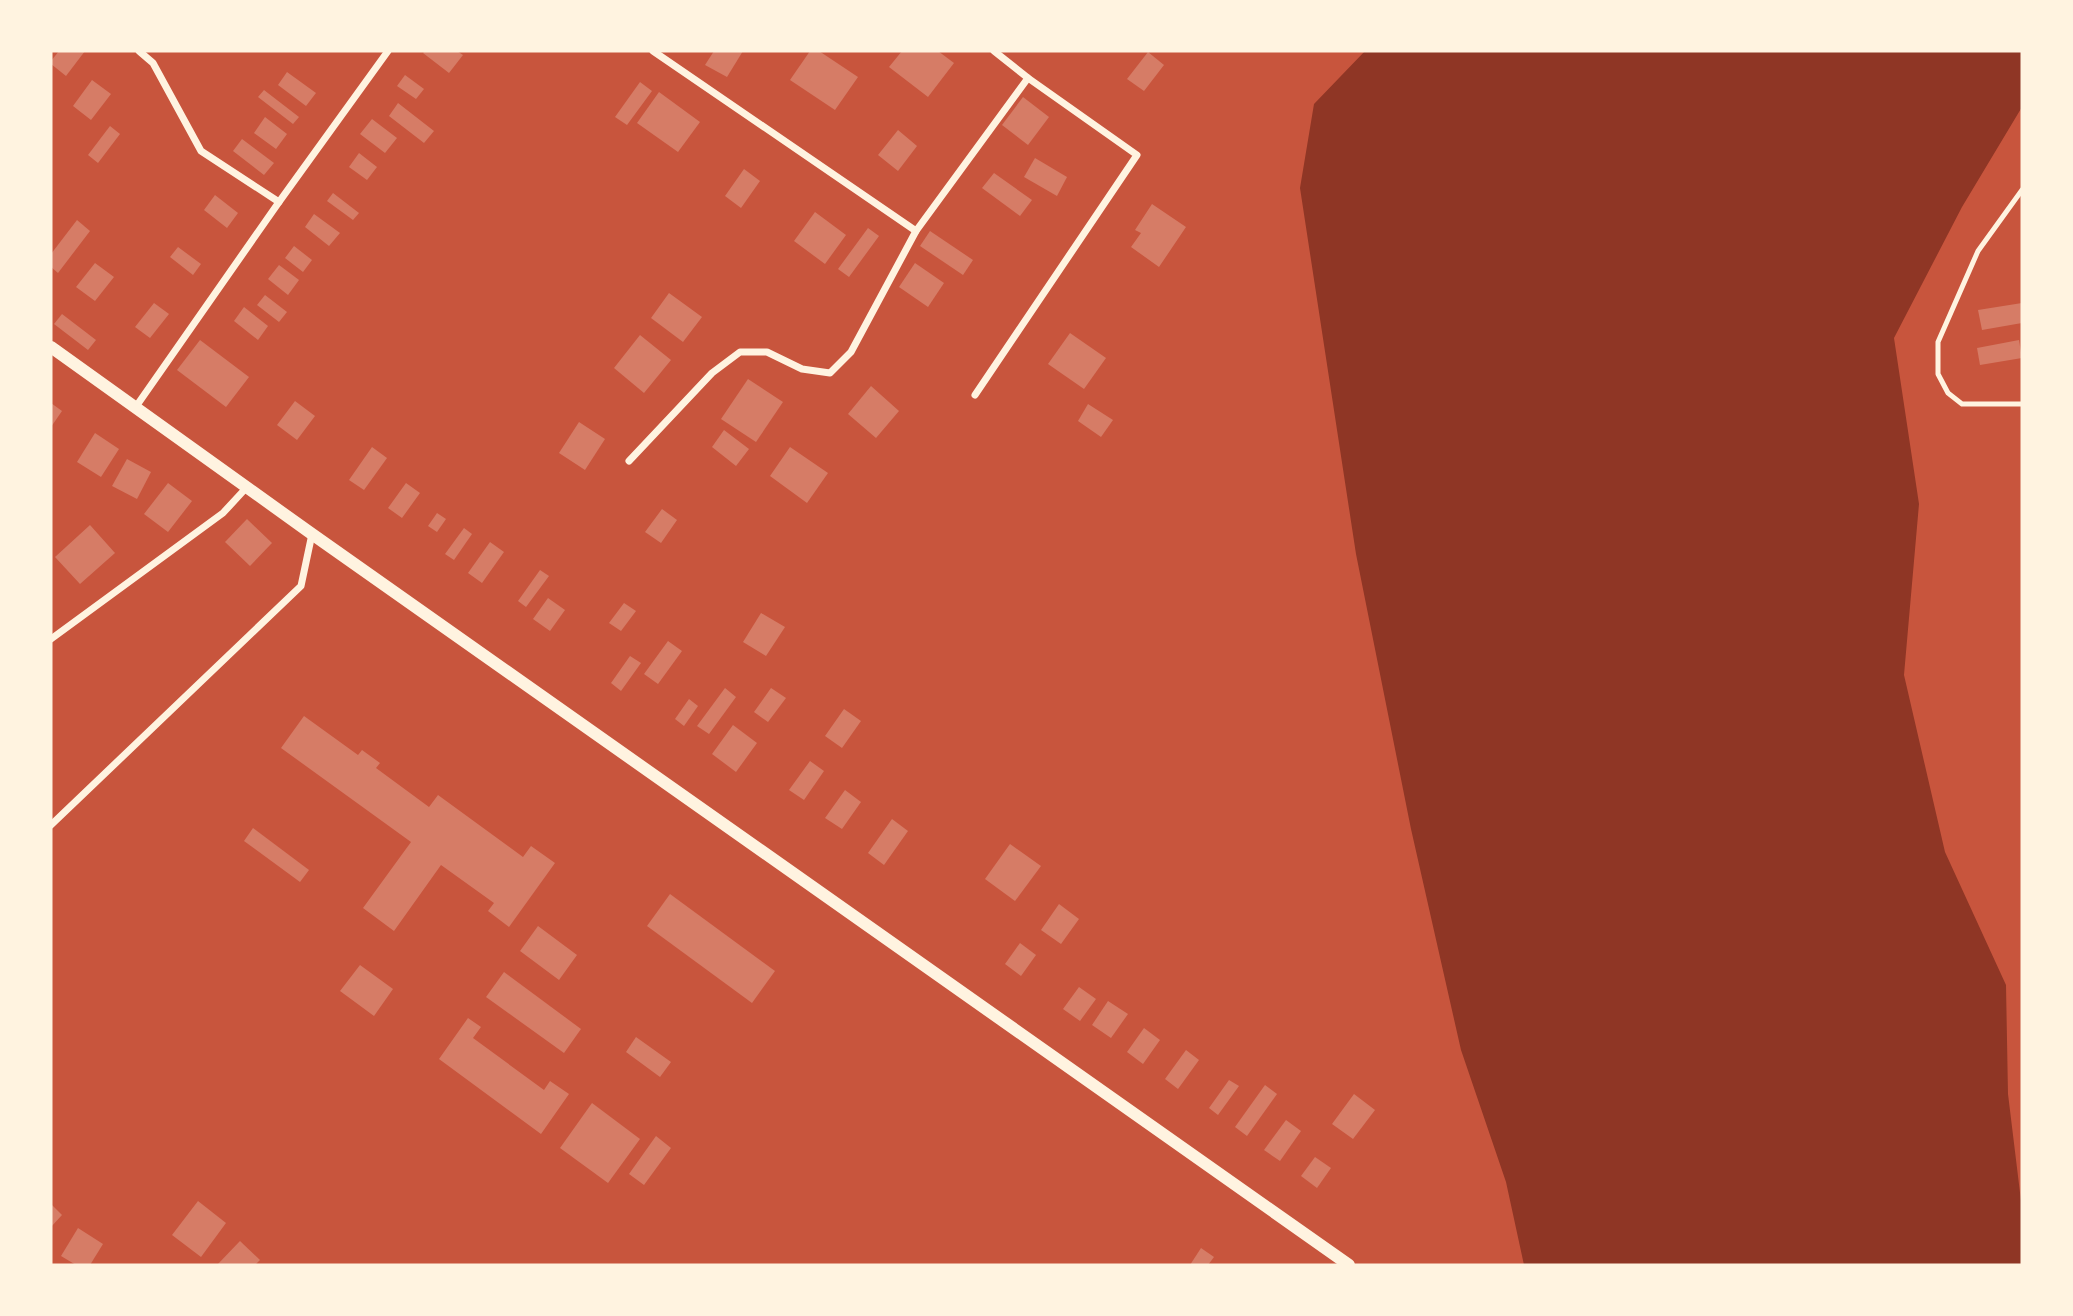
<svg xmlns="http://www.w3.org/2000/svg" width="2073" height="1316" viewBox="0 0 2073 1316" font-family="'DM Sans',sans-serif">
<style>
.water{fill:#8f3625}
.building{fill:#d67c66}
.lines{fill:none;stroke-linecap:round;stroke-linejoin:round}
.service{stroke:#fff3e0;stroke-width:5}
.minor{stroke:#fff3e0;stroke-width:7}
.tertiary{stroke:#fff3e0;stroke-width:12}
</style>
<rect width="100%" height="100%" fill="#c8553d"/>
<path class="water" d="M1365,51H2022V107L1962,207L1894,338L1919,504L1904,675L1945,852L2006,985L2008,1094L2022,1209V1265H1524L1506,1182L1461,1050L1411,829L1356,554L1300,188L1314,104Z"/>
<g class="building">
<path d="M59,51H85L66,76L51,64V61Z"/>
<path d="M425,51H457L463,55L449,73L423,53Z"/>
<path d="M714,51H743L727,77L705,65Z"/>
<path d="M810,51H819L858,77L835,110L790,80Z"/>
<path d="M902,51H938L954,63L928,97L889,67Z"/>
<path d="M1148,52L1164,65L1144,91L1127,79Z"/>
<path d="M287,72L316,93L306,106L278,85Z"/>
<path d="M405,75L424,89L416,99L397,86Z"/>
<path d="M92,80L111,94L91,120L73,106Z"/>
<path d="M640,82L652,91L627,125L615,117Z"/>
<path d="M264,90L299,117L293,124L258,97Z"/>
<path d="M659,92L700,122L678,152L637,123Z"/>
<path d="M1023,97L1049,117L1028,145L1002,125Z"/>
<path d="M398,103L434,131L424,143L389,116Z"/>
<path d="M265,117L287,134L276,149L254,133Z"/>
<path d="M372,119L397,138L385,153L360,134Z"/>
<path d="M110,126L120,134L98,163L88,155Z"/>
<path d="M898,130L917,146L898,171L878,155Z"/>
<path d="M242,139L274,163L264,175L233,151Z"/>
<path d="M359,153L377,167L367,180L349,167Z"/>
<path d="M1035,158L1067,177L1057,196L1024,177Z"/>
<path d="M744,169L760,181L741,208L725,196Z"/>
<path d="M994,173L1032,200L1020,216L982,188Z"/>
<path d="M333,193L359,213L353,220L327,201Z"/>
<path d="M215,195L238,213L227,228L204,210Z"/>
<path d="M1152,204L1186,227L1159,267L1131,247L1141,233L1135,230Z"/>
<path d="M815,212L846,235L825,264L794,241Z"/>
<path d="M314,214L340,233L329,246L305,227Z"/>
<path d="M77,220L90,231L58,273L51,267V254Z"/>
<path d="M868,228L879,236L849,277L838,269Z"/>
<path d="M930,231L973,260L963,275L920,246Z"/>
<path d="M294,246L312,260L303,272L285,258Z"/>
<path d="M178,247L201,264L193,275L170,257Z"/>
<path d="M95,263L114,277L95,301L76,287Z"/>
<path d="M915,263L944,283L928,307L899,287Z"/>
<path d="M279,265L299,280L288,295L268,279Z"/>
<path d="M669,293L702,317L683,342L651,318Z"/>
<path d="M265,295L287,312L279,322L257,305Z"/>
<path d="M154,303L169,314L150,338L135,327Z"/>
<path d="M2022,303V323L1982,330L1978,310Z"/>
<path d="M244,307L268,326L258,340L234,321Z"/>
<path d="M62,314L96,340L88,350L54,324Z"/>
<path d="M1070,333L1106,358L1084,389L1048,364Z"/>
<path d="M640,335L671,360L644,393L614,368Z"/>
<path d="M200,340L249,377L226,407L177,370Z"/>
<path d="M2019,340L2022,358L1980,365L1977,348Z"/>
<path d="M748,379L783,402L756,442L721,419Z"/>
<path d="M871,386L899,411L876,438L848,414Z"/>
<path d="M295,401L315,416L297,440L277,425Z"/>
<path d="M51,403L62,411L51,427Z"/>
<path d="M1088,404L1113,420L1101,437L1078,421Z"/>
<path d="M579,422L605,439L585,470L559,453Z"/>
<path d="M724,430L749,449L736,466L712,447Z"/>
<path d="M95,433L119,449L101,477L77,462Z"/>
<path d="M372,447L387,458L364,490L349,480Z"/>
<path d="M790,447L828,473L807,503L770,476Z"/>
<path d="M127,459L151,472L137,499L112,486Z"/>
<path d="M168,483L192,501L168,532L144,514Z"/>
<path d="M406,483L420,493L402,518L388,508Z"/>
<path d="M662,509L677,520L661,543L645,532Z"/>
<path d="M437,513L446,519L437,532L428,526Z"/>
<path d="M247,519L272,543L250,566L225,542Z"/>
<path d="M90,525L115,553L80,584L55,557Z"/>
<path d="M464,528L472,534L454,560L445,554Z"/>
<path d="M490,542L504,552L482,583L468,573Z"/>
<path d="M540,570L549,576L526,607L518,601Z"/>
<path d="M548,598L565,610L550,631L533,619Z"/>
<path d="M624,603L636,611L621,631L609,623Z"/>
<path d="M761,613L785,627L766,656L743,642Z"/>
<path d="M668,641L682,651L658,684L644,674Z"/>
<path d="M630,656L641,663L621,691L611,683Z"/>
<path d="M725,688L736,697L709,734L697,726Z"/>
<path d="M771,688L786,698L768,722L754,712Z"/>
<path d="M689,699L698,706L684,726L675,719Z"/>
<path d="M844,709L861,721L842,748L825,736Z"/>
<path d="M304,716L358,755L362,750L380,763L376,768L429,807L438,795L523,857L531,846L555,863L509,927L488,911L494,903L441,865L394,931L363,908L411,842L281,748Z"/>
<path d="M733,725L757,743L736,772L712,754Z"/>
<path d="M810,761L824,771L804,800L789,790Z"/>
<path d="M845,790L861,802L842,829L825,818Z"/>
<path d="M892,819L908,831L884,865L868,853Z"/>
<path d="M253,828L309,870L300,882L244,841Z"/>
<path d="M1010,844L1041,866L1015,901L985,879Z"/>
<path d="M670,894L775,971L752,1003L647,926Z"/>
<path d="M1059,904L1079,919L1061,944L1041,930Z"/>
<path d="M538,926L577,955L559,980L520,951Z"/>
<path d="M1020,943L1036,955L1021,976L1005,964Z"/>
<path d="M360,965L393,989L374,1016L340,991Z"/>
<path d="M504,972L581,1029L564,1053L486,997Z"/>
<path d="M1079,987L1096,999L1080,1021L1063,1009Z"/>
<path d="M1108,1001L1128,1014L1111,1038L1092,1025Z"/>
<path d="M468,1018L481,1027L473,1038L544,1090L550,1081L569,1094L541,1134L439,1059Z"/>
<path d="M1144,1028L1160,1040L1143,1064L1127,1052Z"/>
<path d="M636,1037L671,1062L660,1077L626,1052Z"/>
<path d="M1186,1050L1199,1060L1178,1089L1165,1079Z"/>
<path d="M1229,1080L1239,1086L1218,1115L1209,1108Z"/>
<path d="M1265,1085L1277,1094L1247,1136L1235,1127Z"/>
<path d="M1354,1094L1375,1110L1353,1139L1332,1124Z"/>
<path d="M592,1103L640,1139L608,1183L560,1148Z"/>
<path d="M1286,1120L1301,1131L1280,1161L1264,1150Z"/>
<path d="M656,1136L671,1148L644,1185L629,1174Z"/>
<path d="M1315,1157L1331,1168L1317,1188L1301,1176Z"/>
<path d="M198,1201L226,1223L201,1257L172,1235Z"/>
<path d="M51,1204L62,1215L51,1227Z"/>
<path d="M78,1228L103,1244L90,1265H76L61,1256Z"/>
<path d="M240,1241L260,1260L255,1265H217Z"/>
<path d="M1201,1248L1214,1257L1208,1265H1190Z"/>
</g>
<g class="lines">
<path class="service" d="M2022,190L1978,251L1938,342V374L1948,393L1962,404H2022"/>
<g class="minor">
<path d="M139,51L153,63L201,151L279,202"/>
<path d="M653,51L916,231"/>
<path d="M975,395L1137,155L1028,78L994,51"/>
<path d="M135,408L279,202L388,51"/>
<path d="M629,461L712,373L740,352H767L802,369L830,373L851,352L916,231L1028,78"/>
<path d="M51,639L223,513L247,487"/>
<path d="M51,825L301,586L312,534"/>
</g>
<path class="tertiary" d="M51,347L312,534L1349,1265"/>
</g>
<rect width="2073" height="1316" fill="none" stroke="#fff3e0" stroke-width="105"/>
</svg>
